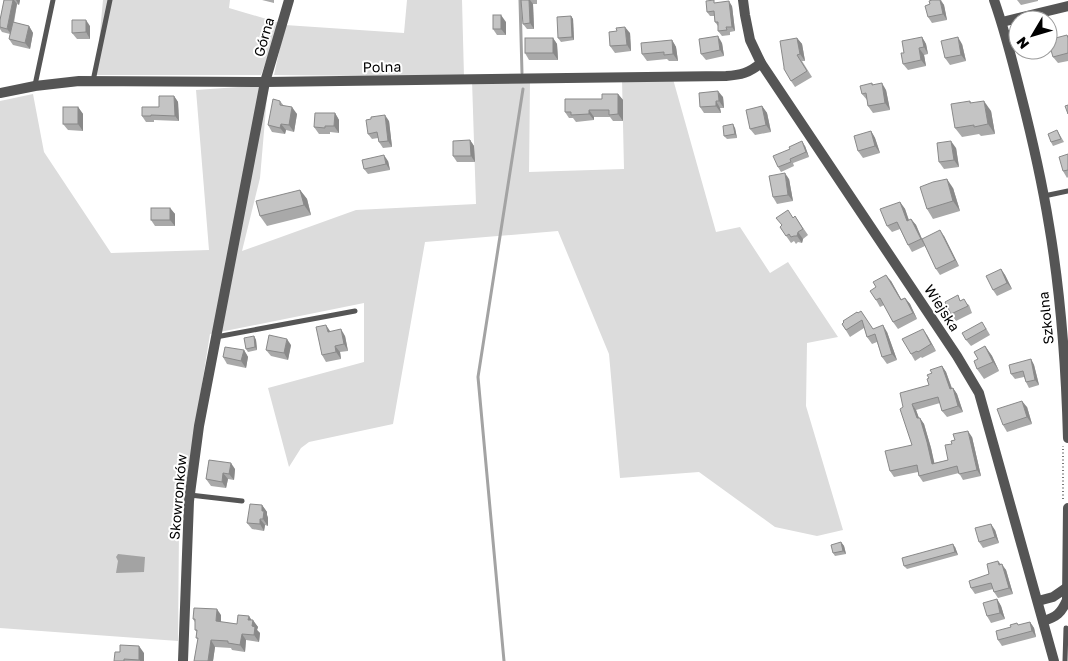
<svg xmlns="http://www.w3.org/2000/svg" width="1068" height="661" viewBox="0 0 1068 661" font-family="'Golos Text',sans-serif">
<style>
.green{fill:#dcdcdc}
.water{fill:#a3a3a3}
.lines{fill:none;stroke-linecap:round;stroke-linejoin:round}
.stream{stroke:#a3a3a3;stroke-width:3}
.path{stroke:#777;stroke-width:2;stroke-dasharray:1 2.5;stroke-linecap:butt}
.service{stroke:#555;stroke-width:5}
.minor{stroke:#555;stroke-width:10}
.tertiary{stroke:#555;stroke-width:10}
.wall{fill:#a9a9a9}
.shaded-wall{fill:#898989}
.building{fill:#c4c4c4;stroke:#898989}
.labels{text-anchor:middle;stroke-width:4;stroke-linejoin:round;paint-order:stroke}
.street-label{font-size:14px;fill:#000;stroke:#fff}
</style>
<rect width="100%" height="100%" fill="#fff"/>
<g class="green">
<path d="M103,0H230L229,8L280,23L261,75H96Z"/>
<path d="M407,0H462L464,77L274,75L285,25L404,33Z"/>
<path d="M622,79H673L716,232L740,227L770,273L788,262L838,337L807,343L806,406L843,530L817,536L775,527L699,472L620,478L609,354L558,231L425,242L393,424L309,442L301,448L289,467L268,388L364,362V303L210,334L179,529L178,641L0,628V101L33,94L44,152L111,253L209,250L196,90L268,85L260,178L242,251L356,210L476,204L472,80L530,81L529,172L624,169Z"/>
</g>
<path class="water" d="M118,554L145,557L144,572L116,573L118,561L116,557Z"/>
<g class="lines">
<g class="stream">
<path d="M520,0L522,73"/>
<path d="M504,661L478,377L523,89"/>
</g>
<path class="path" d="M1063,499V446"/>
<g class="service">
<path d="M93,81L110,0"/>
<path d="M35,85L53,0"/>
<path d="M1044,196L1068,191"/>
<path d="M216,337L355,311"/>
<path d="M190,495L242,501"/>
<path d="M1065,661L1066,628"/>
</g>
<g class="minor">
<path d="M994,0C1005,31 1013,63 1021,95C1032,138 1042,182 1049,225C1061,295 1066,367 1068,438"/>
<path d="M1002,22L1068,6"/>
<path d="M1038,601L1053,597L1066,588"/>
<path d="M1043,621C1057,617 1061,613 1067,600L1068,508"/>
<path d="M183,661L189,501L199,426L265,82L289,0"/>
</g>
<g class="tertiary">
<path d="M743,0L745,15L750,40L761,63L957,356L979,393L1054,661"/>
<path d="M0,93L35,86L79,81L265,82L726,76C741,75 749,73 761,63"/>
</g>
</g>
<g class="wall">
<path d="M4,0H20L19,5L17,4L14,23L29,26L33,33L30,49L13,45L9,39L10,34L2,32L0,29V20Z"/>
<path d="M262,0H274V3Z"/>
<path d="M521,0H537V4H533L534,29H527L523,24Z"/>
<path d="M932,0H941L944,5L947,20L932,23L928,17L930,4Z"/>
<path d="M1017,0H1038V1L1021,5Z"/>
<path d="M715,3L732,6L735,31L730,32V35L722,36L718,31V26L715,22L714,16H710L707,12Z"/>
<path d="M571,16L573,19L574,40L561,42L558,38Z"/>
<path d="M506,22V35H497L493,29Z"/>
<path d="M90,26V39H77L72,33Z"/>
<path d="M630,33L631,51L615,53L610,46Z"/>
<path d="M1067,35L1068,36V61L1058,63L1053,57Z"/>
<path d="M922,37L926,44L928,54L924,55L926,66L908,70L903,64L904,53Z"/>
<path d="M553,38L557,44L558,60H529L525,53Z"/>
<path d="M797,38L802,44L805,61H802L812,77L795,87L791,81Z"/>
<path d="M672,40L676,47L678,61H669L667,59L647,61L642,54Z"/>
<path d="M722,43L724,56L706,60L701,54Z"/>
<path d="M962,44L966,61L950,65L945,58Z"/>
<path d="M872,83L873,85L886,90L890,110L873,113L868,106L867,100L862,94Z"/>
<path d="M618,94L623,100V121H613L610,117H594V120L576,122L573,118H569L565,112Z"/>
<path d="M174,96L178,102L179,121L154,120V122H146L142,116L159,107Z"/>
<path d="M723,97L724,108H720L721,113H704L700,107Z"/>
<path d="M280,101L284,106L297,114L294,132L286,130L285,134L272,132L268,125Z"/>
<path d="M970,101L971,103L991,111L995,134L981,136L979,134L962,137L955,128Z"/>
<path d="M762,106L767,113L771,132L755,135L750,129Z"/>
<path d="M78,107L83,114V131L68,130L63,124Z"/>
<path d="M335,113L339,120V133L330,132V134H319L314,127Z"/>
<path d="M389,121L392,147L383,148L379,142L378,138L372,139L368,134Z"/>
<path d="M735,128L737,138L727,139L724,136Z"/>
<path d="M1057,130L1064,142L1053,146L1051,142Z"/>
<path d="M871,131L875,138L880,153L863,158L858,151Z"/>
<path d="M470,140L474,146L475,162H457L453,156Z"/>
<path d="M805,146L809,157L793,163L794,166L781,172L778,167Z"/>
<path d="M956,148L959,167L944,169L939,162Z"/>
<path d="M1068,154V177L1067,178L1063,171Z"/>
<path d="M388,161L390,170L368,174L364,169Z"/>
<path d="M789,179L793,201L777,204L773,197Z"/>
<path d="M953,188L960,211L933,219L927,209Z"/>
<path d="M300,190L307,199L311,215L267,226L260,216Z"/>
<path d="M900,202L905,209L909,220L911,219L916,225L922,239L944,236L959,266L940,275L936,269L925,246L912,252L908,245L900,229L892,232L887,226Z"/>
<path d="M170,208L175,214V226H155L151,220Z"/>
<path d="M795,216L808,235L803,239L802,243L798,242L796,244L794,241L791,243L780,227Z"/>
<path d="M1001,269L1005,275L1012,289L997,296L993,290Z"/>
<path d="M891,281L901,299L905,298L910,304L917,319L898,329L893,322L884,305L880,307L876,300Z"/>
<path d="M961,300L969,305L972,313L956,321L951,314Z"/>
<path d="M857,312L873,329L887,332L897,360L887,364L882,357L877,342L872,344L867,337L864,328L850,337L842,324Z"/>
<path d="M986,328L990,335L971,346L966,340Z"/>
<path d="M331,332L345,336L348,351L340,352L341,359L326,362L322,355Z"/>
<path d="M927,335L936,351L922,358L921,357L915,361L911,354Z"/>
<path d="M254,336L256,340L257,350L248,352L246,349Z"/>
<path d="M291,345L288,360L271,356L266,350Z"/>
<path d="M985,346L992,356L999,371L984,379L977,369Z"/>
<path d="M244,350L248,357L246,368L227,364L223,357Z"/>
<path d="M1031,359L1034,365L1039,385L1029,388L1026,382L1024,377L1015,379L1011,374Z"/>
<path d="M942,366L946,372L952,388H953L957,394L963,412L947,417L942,411L940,403L916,410L919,418L924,424L931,448L934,463L948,460L952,444L972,437L981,476L963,480L959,473L923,482L919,476L918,472L894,477L890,471L912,445L903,407L929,385V378L932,373Z"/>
<path d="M1027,407L1032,424L1007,432L1003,425Z"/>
<path d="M209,460L235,469L234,480L228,479L226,488L211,486L206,479Z"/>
<path d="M262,505L267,512V515L268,518V526L265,525L264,531L252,529L247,523Z"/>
<path d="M995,530L999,543L983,548L979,542Z"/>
<path d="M841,542L844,546L846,554L835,556L833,553Z"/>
<path d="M955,547L958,555L907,569L904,566Z"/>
<path d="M1001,564H1002L1006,570L1013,594L998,598L994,592L993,589L975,594L971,588Z"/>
<path d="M997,599L1001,606L1005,619L991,623L987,616Z"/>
<path d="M221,615V622L237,624L252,620L258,627L257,630L260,633L259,642L246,640L245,652L232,650L231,648L215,647L213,661H194L198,639L196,638L197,632L195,630V622L193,619Z"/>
<path d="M1030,622L1034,628L1036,637L1002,646L998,640L1019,625Z"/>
<path d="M144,653V661H114Z"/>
</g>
<g class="shaded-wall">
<path d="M13,0H14L17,4L11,34L7,29Z"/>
<path d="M16,0H20L19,5Z"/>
<path d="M529,0H530L533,4L534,29L530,23Z"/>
<path d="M940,0L944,5L947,20L943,14Z"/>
<path d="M729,1L732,6L735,31L732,27Z"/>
<path d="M501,15L506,22V35L501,29Z"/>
<path d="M571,16L573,19L574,40L572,37Z"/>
<path d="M86,20L90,26V39L86,32Z"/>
<path d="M29,26L33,33L30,49L25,43Z"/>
<path d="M625,27L630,33L631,51L627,45Z"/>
<path d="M718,36L722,43L724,56L720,50Z"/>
<path d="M922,37L926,44L928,54L924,47Z"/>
<path d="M958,37L962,44L966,61L961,55Z"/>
<path d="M553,38L557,44L558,60L553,53Z"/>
<path d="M797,38L802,44L805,61L800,54Z"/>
<path d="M672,40L676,47L678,61L673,54Z"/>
<path d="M919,48L924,55L926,66L921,60Z"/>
<path d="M882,83L886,90L890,110L885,103Z"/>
<path d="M718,91L723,97L724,108L719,101Z"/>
<path d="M618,94L623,100V121L618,114Z"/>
<path d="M174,96L178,102L179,121L175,116Z"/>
<path d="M716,101L720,108L721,113L716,106Z"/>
<path d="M984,101L991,111L995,134L988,124Z"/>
<path d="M762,106L767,113L771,132L766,125Z"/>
<path d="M78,107L83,114V131L78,124Z"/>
<path d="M292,107L297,114L294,132L289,125Z"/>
<path d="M589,110L594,117V120L589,114Z"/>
<path d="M335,113L339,120V133L334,126Z"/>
<path d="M385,115L389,121L392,147L388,141Z"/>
<path d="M281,124L286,130L285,134L280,128Z"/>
<path d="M733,124L735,128L737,138L735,134Z"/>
<path d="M871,131L875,138L880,153L875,146Z"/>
<path d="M470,140L474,146L475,162L471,156Z"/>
<path d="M802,141L805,146L809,157L806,152Z"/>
<path d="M951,141L956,148L959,167L954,160Z"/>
<path d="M384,155L388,161L390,170L386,164Z"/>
<path d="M785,173L789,179L793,201L788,195Z"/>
<path d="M947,179L953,188L960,211L953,201Z"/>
<path d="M300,190L307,199L311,215L304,205Z"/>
<path d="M900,202L905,209L911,227L907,221Z"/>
<path d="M170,208L175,214V226L170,220Z"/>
<path d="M911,219L916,225L925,246L921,239Z"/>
<path d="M940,230L944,236L959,266L955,260Z"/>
<path d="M798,232L803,239L802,243L797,236Z"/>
<path d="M1001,269L1005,275L1012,289L1007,283Z"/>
<path d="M886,275L891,281L905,306L901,300Z"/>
<path d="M905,298L910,304L917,319L913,313Z"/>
<path d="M326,325L330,331L332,339L328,332Z"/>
<path d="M883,325L887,332L897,360L892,354Z"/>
<path d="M341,329L345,336L348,351L344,344Z"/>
<path d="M923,329L927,335L936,351L931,344Z"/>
<path d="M254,336L256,340L257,350L255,347Z"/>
<path d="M287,339L291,345L288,360L284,353Z"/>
<path d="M335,346L340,352L341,359L336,352Z"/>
<path d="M985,346L992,356L999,371L993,362Z"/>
<path d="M244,350L248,357L246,368L241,361Z"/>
<path d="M1031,359L1034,365L1039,385L1035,380Z"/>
<path d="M942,366L946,372L954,395L950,389Z"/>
<path d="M953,388L957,394L963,412L958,406Z"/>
<path d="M1022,401L1027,407L1032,424L1027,417Z"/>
<path d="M912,404L916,410L921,424L917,418Z"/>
<path d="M920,418L924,424L931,448L936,470L932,464Z"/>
<path d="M968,431L972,437L981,476L977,470Z"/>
<path d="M231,463L235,469L234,480L229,474Z"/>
<path d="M223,473L228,479L226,488L222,482Z"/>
<path d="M262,505L267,512V515L268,518V526L263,519L262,511Z"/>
<path d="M260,519L265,525L264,531L260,524Z"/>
<path d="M991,524L995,530L999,543L995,537Z"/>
<path d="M841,542L844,546L846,554L843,551Z"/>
<path d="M953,544L955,547L958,555L955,552Z"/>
<path d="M998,561L1006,570L1013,594L1009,588Z"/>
<path d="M997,599L1001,606L1005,619L1000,613Z"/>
<path d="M217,609L221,615V627L216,621Z"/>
<path d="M249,616L253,622V620L258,627L257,630L260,633L259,642L254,635L248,620Z"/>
<path d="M1030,622L1034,628L1036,637L1032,631Z"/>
<path d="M242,634L246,640L245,652L240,645Z"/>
<path d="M211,640L215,647L213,661H208Z"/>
<path d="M139,646L144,653V661H140L139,660Z"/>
</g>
<g class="building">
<path d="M4,0H13L7,29L0,27V20Z"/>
<path d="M521,0H529L530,23L523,24Z"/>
<path d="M714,0V3L729,1L732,27H726L727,30L718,31V22H715L714,11L707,12L706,1Z"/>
<path d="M932,0H940L943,14L928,17L925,6L930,4L929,1Z"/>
<rect x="493" y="15" width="8" height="14"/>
<path d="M571,16L572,37L558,38L557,17Z"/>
<path d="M72,20H86V32L72,33Z"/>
<path d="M13,22L29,26L25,43L9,39Z"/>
<path d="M625,27L627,45L610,46L609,32L617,31L616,28Z"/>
<path d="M1067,35L1068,38V53L1053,57L1048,40Z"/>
<path d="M718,36L720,50L701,54L699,39Z"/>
<path d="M922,37L924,47L919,48L921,60L903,64L901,53H904L902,41Z"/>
<path d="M958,37L961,55L945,58L941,41Z"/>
<rect x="525" y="38" width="28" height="15"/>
<path d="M797,38L800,54L797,55L807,71L791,81L784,69V67L780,41Z"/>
<path d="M672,40L673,54L664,55V52L642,54L641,43Z"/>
<path d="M872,83V85L882,83L885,103L868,106L866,93L862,94L860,86Z"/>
<path d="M718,91L719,101H716V106L700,107L699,93Z"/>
<path d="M602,94H618V114L609,115V110H589V114L571,115V112H565V99H602Z"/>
<path d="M159,96H174L175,116L151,115V116H142V107H159Z"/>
<path d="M273,99L280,101V105L292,107L289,125L281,124L280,128L268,125Z"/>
<path d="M970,101V103L984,101L988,124L974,127V125L955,128L951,104Z"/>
<path d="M1068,105V114L1065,106Z"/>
<path d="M762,106L766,125L750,129L746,110Z"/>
<rect x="63" y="107" width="15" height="17"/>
<path d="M315,113H335L334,126H325V128L314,127Z"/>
<path d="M385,115L388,141L379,142L377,132L368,134L366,120L371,119V117Z"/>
<path d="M733,124L735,134L724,136L723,126Z"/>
<path d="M1057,130L1061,139L1051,142L1048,134Z"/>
<path d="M871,131L875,146L858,151L854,136Z"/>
<path d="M470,140L471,156H453V141Z"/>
<path d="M802,141L806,152L790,159L791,162L778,167L773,156L790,149L789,147Z"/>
<path d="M951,141L954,160L939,162L937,143Z"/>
<path d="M1068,154V170L1063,171L1059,157Z"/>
<path d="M384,155L386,164L364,169L362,160Z"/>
<path d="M785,173L788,195L773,197L769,176Z"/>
<path d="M947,179L953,201L927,209L920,187L933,182Z"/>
<path d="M300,190L304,205L260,216L256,201Z"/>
<path d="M900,202L907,221L911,219L921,239L908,245L897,222L887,226L880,209Z"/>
<rect x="151" y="208" width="19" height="12"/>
<path d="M788,210L793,218L795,216L803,229L798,232L797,236H794L791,237L789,234L786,236L780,227L782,225L776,218Z"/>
<path d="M940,230L955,260L936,269L922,239Z"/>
<path d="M1001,269L1007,283L993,290L986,276Z"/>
<path d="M886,275L901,300L905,298L913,313L893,322L880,298L876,300L870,291L876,287L873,282Z"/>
<path d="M958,295L960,301L964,299L968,306L951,314L945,302Z"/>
<path d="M861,311L873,329L883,325L892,354L882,357L875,334L867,337L862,320L846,330L842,324L844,322L843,321L857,312L858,313Z"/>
<path d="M982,322L986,329L966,340L962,333Z"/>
<path d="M326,325L328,332L341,329L344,344L335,346L336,352L322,355L316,327Z"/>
<path d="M923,329L931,344L918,352L917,351L911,354L902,339Z"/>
<path d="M269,335L287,339L284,353L266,350Z"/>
<path d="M254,336L255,347L246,349L244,338Z"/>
<path d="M985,346L993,362L977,369L974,361L978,359L974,352Z"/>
<path d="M225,347L244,350L241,361L223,357Z"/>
<path d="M1031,359L1035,380L1026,382L1023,371L1011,374L1009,365Z"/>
<path d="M942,366L950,389L953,388L958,406L942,411L938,397L912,404L917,418H920L927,442L932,464L948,460L945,445L952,444L951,441L955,440L953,434L968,431L977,470L959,474L957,466L919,476L917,465L890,471L885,451L912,445L900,409L903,407L900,393L929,385L927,379L929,378L927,375L932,373L930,370Z"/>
<path d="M1022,401L1027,417L1003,425L997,409Z"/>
<path d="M209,460L231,463L229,474L223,473L222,482L206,479Z"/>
<path d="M250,504L262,505V511H264L263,519H260V524L247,523Z"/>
<path d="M991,524L995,537L979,542L975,528Z"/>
<path d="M841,542L843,551L833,553L831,545Z"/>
<path d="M953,544L955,552L904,566L902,558Z"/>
<path d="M998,561L999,565L1002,564L1009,588L994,592L991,583L971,588L969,581L989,574L987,564Z"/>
<path d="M997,599L1000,613L987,616L983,603Z"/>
<path d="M194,608L217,609L216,621L237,624L238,615L249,616L248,620H253L252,626L255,627L254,635L242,634L240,645L228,643V641L211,640L208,661H194L198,638H196L197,630H195V619H193Z"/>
<path d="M1030,622L1032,631L998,640L996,631L1011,627L1010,625L1017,623L1018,625Z"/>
<path d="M120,645L139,646V660L124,659V661H114L115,652H120Z"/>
</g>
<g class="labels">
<g class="street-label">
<text transform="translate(264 37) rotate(-74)" y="5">Górna</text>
<text transform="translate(382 67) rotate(-1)" y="5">Polna</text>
<text transform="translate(942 308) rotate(57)" y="5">Wiejska</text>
<text transform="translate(1046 318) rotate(-96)" y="5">Szkolna</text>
<text transform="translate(178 497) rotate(-85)" y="5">Skowronków</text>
</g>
</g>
<g transform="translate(1033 35) rotate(232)"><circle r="24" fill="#ffffff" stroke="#999999"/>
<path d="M0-4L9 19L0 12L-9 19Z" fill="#000000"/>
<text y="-8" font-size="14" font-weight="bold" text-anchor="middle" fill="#000000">N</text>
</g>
</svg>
